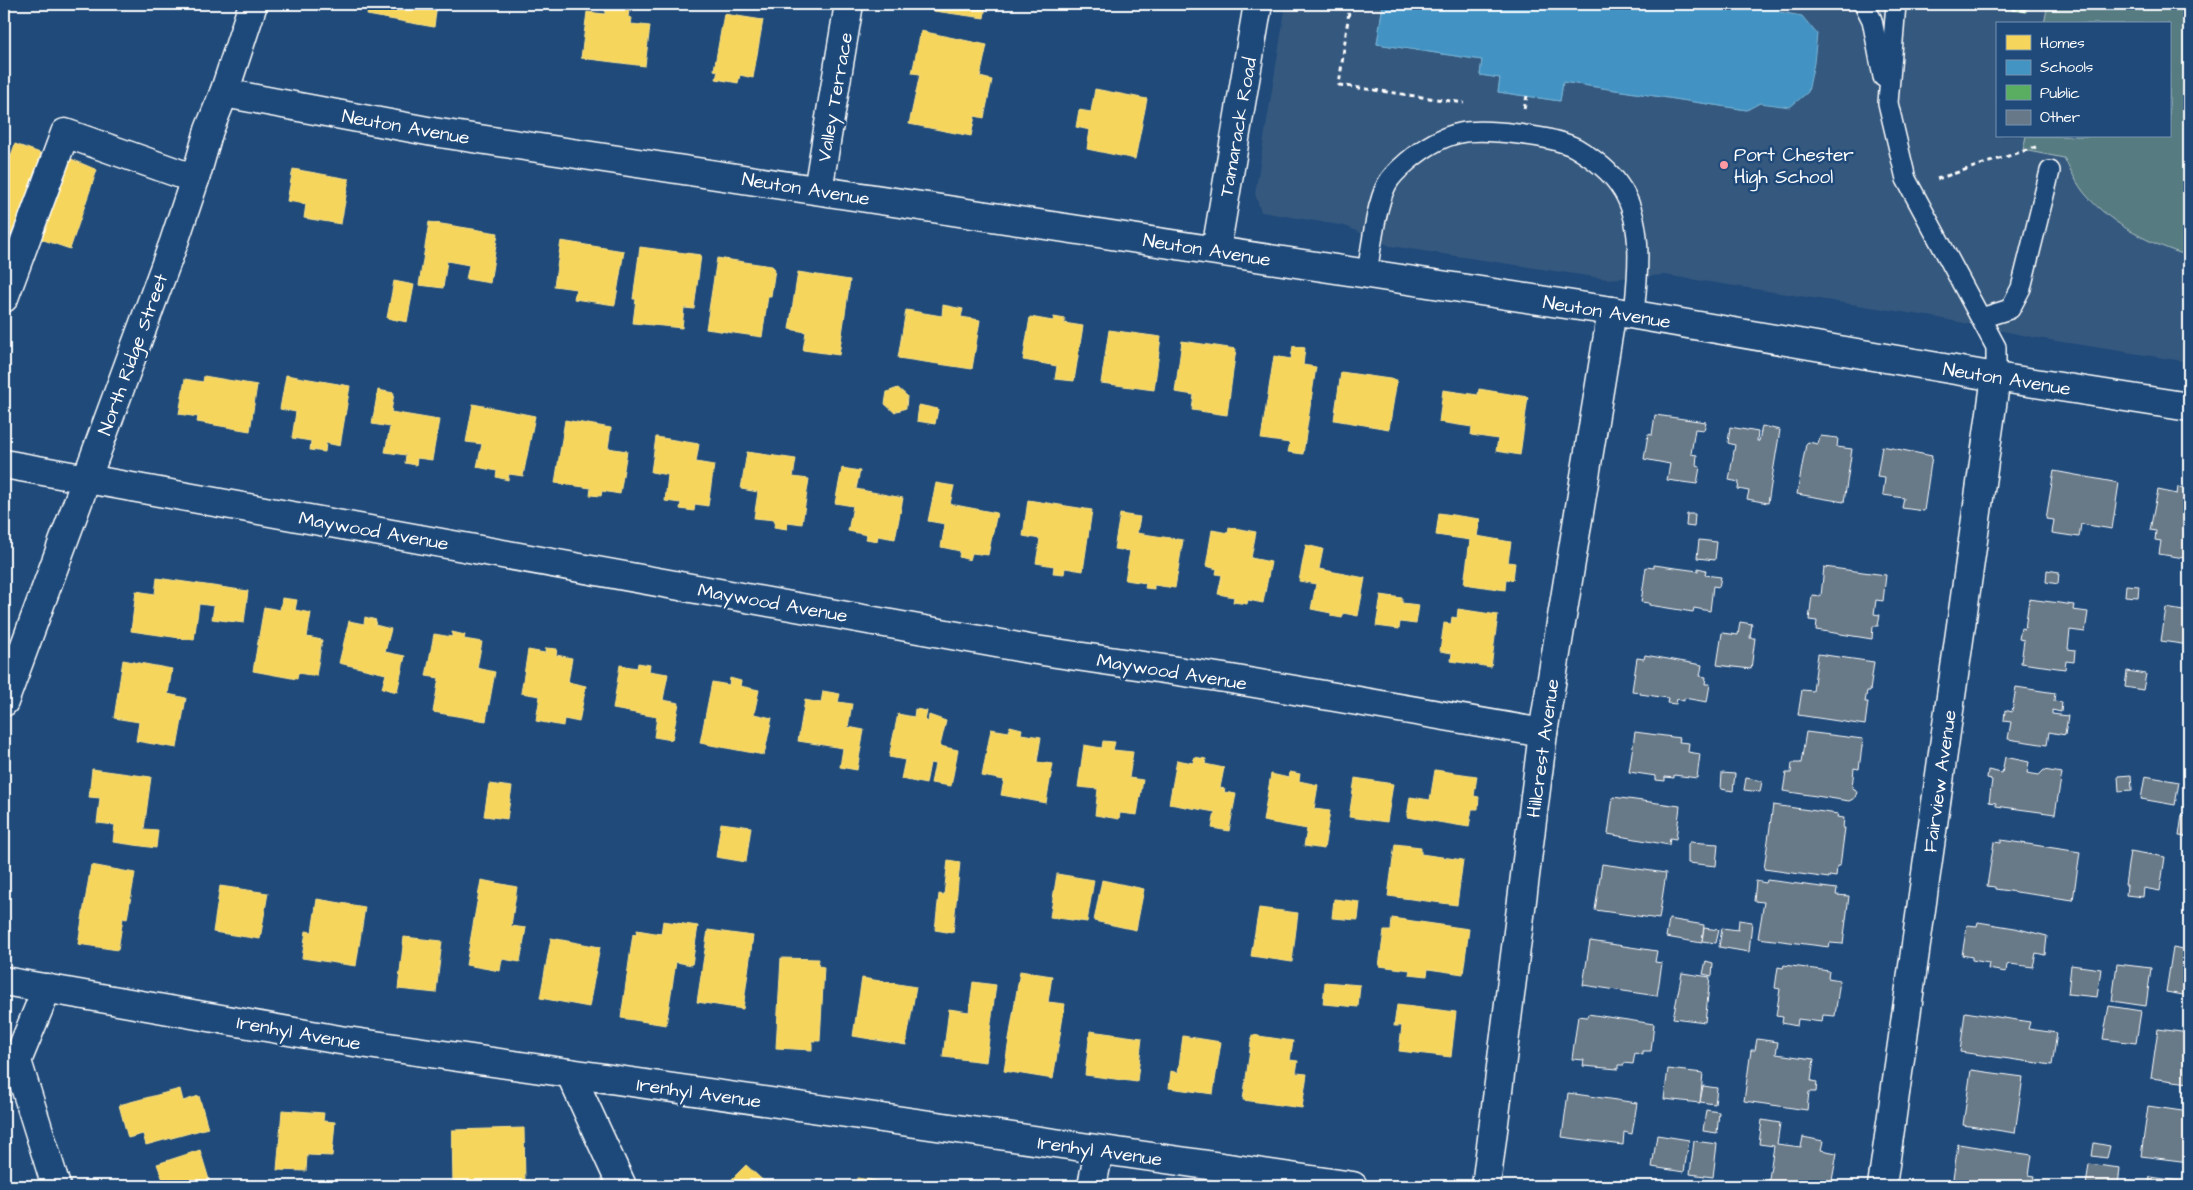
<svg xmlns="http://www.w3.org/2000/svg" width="2193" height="1190" viewBox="0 0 2193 1190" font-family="'Architects Daughter',sans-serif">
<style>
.built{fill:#35587e;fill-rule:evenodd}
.green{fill:#567c82;stroke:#aabec0}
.homes{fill:#f6d55c;stroke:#f9e28d}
.schools{fill:#4393c3;stroke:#7bb3d5}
.public{fill:#5aae61;stroke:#8cc690}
.building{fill:#677988;stroke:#fff}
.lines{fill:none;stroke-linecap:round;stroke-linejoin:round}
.lane-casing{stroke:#fff;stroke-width:22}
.street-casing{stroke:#fff;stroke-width:31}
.secondary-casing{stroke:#fff;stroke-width:31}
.path{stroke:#fff;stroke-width:3;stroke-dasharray:5 4;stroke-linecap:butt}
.lane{stroke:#1f4a7a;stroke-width:19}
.street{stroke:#1f4a7a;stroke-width:28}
.secondary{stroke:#1f4a7a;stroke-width:28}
.poi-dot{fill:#ff9aa2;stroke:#1f4a7a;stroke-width:2}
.labels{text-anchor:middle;stroke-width:5;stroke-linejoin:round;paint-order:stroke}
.street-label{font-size:19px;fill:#fff;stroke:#1f4a7a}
.poi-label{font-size:19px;fill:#fff;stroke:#1f4a7a;text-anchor:start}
</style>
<rect width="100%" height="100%" fill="#1f4a7a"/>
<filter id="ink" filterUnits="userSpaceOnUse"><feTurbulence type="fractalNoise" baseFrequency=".02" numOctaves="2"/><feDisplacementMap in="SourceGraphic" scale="10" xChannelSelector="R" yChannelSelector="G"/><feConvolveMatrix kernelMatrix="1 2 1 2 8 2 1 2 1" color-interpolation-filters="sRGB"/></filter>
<g filter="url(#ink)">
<path class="built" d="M1286,4H2189V362L2037,338L1934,317L1664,275L1607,279L1390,246L1345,226L1261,212L1255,194ZM1997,24H2169V136H1997Z"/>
<path class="green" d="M2048,4H2189V256C2151,244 2113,226 2086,195C2077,185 2071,170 2064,158L2023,150L2026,136H2169V24H2044Z"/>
<g class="homes">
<path d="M369,4H437L434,27L367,15Z"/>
<path d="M606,4H630L628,17L632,18L631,24L650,26L645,66L581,58L587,12L605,14Z"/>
<path d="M935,4H986L984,18L934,11Z"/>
<path d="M724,14L763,20L753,78L740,75L738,83L716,79L718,71L714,70Z"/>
<path d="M921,31L987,45L980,77L992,80L984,118L975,116L971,136L909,124L920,74L912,73Z"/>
<path d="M1095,89L1147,99L1135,159L1087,149L1090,130L1076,127L1079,110L1091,112Z"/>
<path d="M15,144L60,160L62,155L97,170L70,249L23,233L21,239L8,235L7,239L4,237V176Z"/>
<path d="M293,169L349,179L341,224L304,218L306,204L287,201Z"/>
<path d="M429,222L498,233L490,283L466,279L469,265L447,261L443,288L419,285Z"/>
<path d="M561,241L624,251L615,305L574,299L576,289L554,286Z"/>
<path d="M640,247L701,255L694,309L684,308L682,328L633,323L636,299H633Z"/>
<path d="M717,258L772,266L775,269L771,296H768L762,337L706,329Z"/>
<path d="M798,272L850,280L839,355L803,350L806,332L789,329Z"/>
<path d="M394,281L414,285L407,322L387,318Z"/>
<path d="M943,305L963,309L961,317L980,320L972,369L898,358L906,310L942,316Z"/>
<path d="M1030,317L1053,321L1054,317L1065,319L1064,323L1083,326L1074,381L1055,379L1057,366L1023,360Z"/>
<path d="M1109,330L1161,337L1154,390L1101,383Z"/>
<path d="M1182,341L1236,349L1227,415L1192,410L1194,395L1175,392Z"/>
<path d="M1293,346L1305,348L1303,365L1316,367L1303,454L1288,452L1290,443L1261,439L1274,356L1291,359Z"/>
<path d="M1341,372L1397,380L1389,429L1334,420Z"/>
<path d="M286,375L350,386L340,446L326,443L325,452L310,450L311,441L292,438L296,412L280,409Z"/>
<path d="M204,376L257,385L250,431L197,422L198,417L179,414L185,379L203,382Z"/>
<path d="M898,388L907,396L906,408L894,412L885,404L887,392Z"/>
<path d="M1479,389L1528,397L1520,455L1496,451L1498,439L1471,435L1472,427L1439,422L1443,390L1478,395Z"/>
<path d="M378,390L394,393L391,412L439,420L432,460L417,458L416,465L405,463L406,455L385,452L390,427L372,424Z"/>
<path d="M473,404L535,416L523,476L509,474L508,480L496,477L497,471L477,467L482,444L466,442Z"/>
<path d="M919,405L938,409L935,424L917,421Z"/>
<path d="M565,420L611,428L608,448L627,451L620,494L602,491L601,496L590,495L591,488L555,483Z"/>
<path d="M656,437L699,444L696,462L714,465L708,506L695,504L694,511L680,509L681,503L665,501L668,475L651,472Z"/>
<path d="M747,452L796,459L793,477L809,479L802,524L788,522L787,529L774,527L775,520L754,518L758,492L741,489Z"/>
<path d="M842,468L860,471L856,489L903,498L895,539L878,536L877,541L866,539L867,535L848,531L853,506L835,503Z"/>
<path d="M936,483L954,486L950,504L997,513L988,555L972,553L970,560L959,557L960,551L941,547L945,524L928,521Z"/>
<path d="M1028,500L1092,510L1083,571L1065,568L1064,574L1053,573L1054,566L1036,563L1040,539L1023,536Z"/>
<path d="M1439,513L1480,519L1477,536L1511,542L1508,562L1515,563L1513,580L1506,579L1505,590L1464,584L1470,540L1436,535Z"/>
<path d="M1120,514L1140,517L1137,533L1183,540L1175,588L1154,585V589L1145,588L1146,583L1125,580L1130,551L1114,549Z"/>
<path d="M1229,527L1256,532L1251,558L1271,562L1263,603L1248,600L1247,604L1233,602L1234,597L1218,594L1222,575L1216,574L1217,569L1206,566L1212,530L1228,533Z"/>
<path d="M1306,545L1323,549L1319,569L1365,578L1358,616L1343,613L1342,618L1331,616V613L1311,609L1316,584L1299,581Z"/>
<path d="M157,578L248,591L244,623L212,619L214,606L199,604L194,640L131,631L136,591L155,594Z"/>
<path d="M1381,595L1402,598V603L1419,605L1416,624L1400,622L1399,629L1376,626Z"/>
<path d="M282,598L297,600L295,610L311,613L307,637L322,640L316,676L298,673L297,679L253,671L264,607L280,610Z"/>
<path d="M1458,609L1498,615L1491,667L1451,661L1452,653L1440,651L1444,623L1451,624L1452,617L1457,618Z"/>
<path d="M365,617L376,620L375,625L391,629L385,652L405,656L397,692L382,688L386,674L339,663L349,621L364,624Z"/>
<path d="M452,632L465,635L464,639L482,642L477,668L495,672L486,721L433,712L439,678L426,676L434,634L452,637Z"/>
<path d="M546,648L557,649L556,655L572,658L568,682L586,686L579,722L564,719L563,726L536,721L540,696L521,693L528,650L545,653Z"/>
<path d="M123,660L172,669L168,694L186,698L177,748L136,741L139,722L114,718Z"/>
<path d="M638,663L650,665L649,671L668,674L663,700L679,703L672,740L654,737L657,717L613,709L620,665L637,668Z"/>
<path d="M730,678L741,681L740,686L759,690L754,714L772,718L764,755L700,743L712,682L729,685Z"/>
<path d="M823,691L840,694L838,702L852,704L848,727L864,730L857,770L840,767L843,748L798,741L805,700L821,703Z"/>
<path d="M915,709L927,711L925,721L928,722L929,715L946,721L940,746L958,750L951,786L931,783L935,764L930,763L926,784L901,779L905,760L889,757L898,714L914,717Z"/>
<path d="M1010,726L1022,729L1021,734L1041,737L1037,762L1053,764L1046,803L1001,795L1004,780L982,776L991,729L1009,732Z"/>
<path d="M1103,741L1115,742L1113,750L1133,752L1129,778L1143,780L1137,815L1120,813L1119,819L1095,815L1098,789L1078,787L1084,745L1102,748Z"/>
<path d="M1194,757L1206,759L1205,764L1224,768L1220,788L1225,789L1224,792L1236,794L1229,831L1212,828L1215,812L1169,804L1177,760L1193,763Z"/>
<path d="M92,769L151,777L144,829L158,830L156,848L113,842L115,825L97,823L100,798L89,797Z"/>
<path d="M1435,770L1477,776L1474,796L1479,797L1478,809H1472L1469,827L1407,817L1410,797L1430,800Z"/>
<path d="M1290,772L1300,774L1299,781L1318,785L1314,809L1330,811L1324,849L1304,846L1307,829L1263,821L1271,774L1289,778Z"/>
<path d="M1355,778L1393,784L1387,822L1349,817Z"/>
<path d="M489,784L512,787L507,819L484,816Z"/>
<path d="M721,823L751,827L746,862L716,857Z"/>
<path d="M1395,844L1421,847V854L1463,860L1457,905L1388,896Z"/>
<path d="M948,860L960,862L953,933L935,930L939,894L944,895Z"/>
<path d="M91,865L135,873L127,919L123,918L118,950L78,944Z"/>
<path d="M1057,874L1094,880L1087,922L1050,917Z"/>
<path d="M481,880L517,887L511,926L526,928L520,962L502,959L500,971L466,965Z"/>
<path d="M1102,880L1144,889L1136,930L1094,921Z"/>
<path d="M220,886L268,893L260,939L213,932Z"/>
<path d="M317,899L365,907L356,966L302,958L306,931L312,932Z"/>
<path d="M1334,899L1360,902L1358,920L1332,918Z"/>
<path d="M1259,908L1298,913L1292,962L1251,956Z"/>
<path d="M1392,918L1469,929L1463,974L1428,969L1427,976L1409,974L1410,970L1379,966L1384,931H1391Z"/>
<path d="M663,921L698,926L692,965L676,962L666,1025L621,1018L633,934L636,935L637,930L661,934Z"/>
<path d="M708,930L753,936L743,1009L697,1002Z"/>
<path d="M404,937L442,941L436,993L398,989Z"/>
<path d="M551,938L600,947L589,1007L540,998Z"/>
<path d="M781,958L819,959L818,966L824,967L820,1041H812V1050L776,1048Z"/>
<path d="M1020,971L1052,976L1048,1002L1065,1004L1053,1079L1004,1071Z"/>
<path d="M862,978L916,987L906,1045L853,1036Z"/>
<path d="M973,982L996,985L986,1062L943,1057L949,1009L969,1012Z"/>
<path d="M1325,982L1360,985L1358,1007L1323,1004Z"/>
<path d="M1397,1005L1456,1012L1451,1057L1399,1051L1402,1026H1394Z"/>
<path d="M1090,1031L1142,1038L1137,1082L1085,1075Z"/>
<path d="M1252,1035L1293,1041L1290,1060L1298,1061L1296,1073L1307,1074L1302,1108L1243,1100Z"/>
<path d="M1183,1036L1221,1042L1213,1094L1169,1088L1171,1071L1178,1073Z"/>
<path d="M180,1089L183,1101L199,1096L208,1128L146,1145L143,1134L128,1138L119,1105Z"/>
<path d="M282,1110L324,1113L323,1121L335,1122L332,1156L307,1155L306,1171L277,1170Z"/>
<path d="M524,1128L525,1182L508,1183V1186H453L452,1130Z"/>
<path d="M200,1150L211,1186H149L163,1180L157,1164Z"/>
<path d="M746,1165L769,1186H725Z"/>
<path d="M857,1178L896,1184L895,1186H855Z"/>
</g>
<g class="schools">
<path d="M1383,4H1763L1747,110L1563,82L1560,101L1498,92L1500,78L1480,75L1482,60L1377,44Z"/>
<path d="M1383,4H1774L1780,12L1802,16L1817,34L1814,63L1808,92L1790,107L1760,103L1747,110L1563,82L1560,101L1498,92L1500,78L1480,75L1482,60L1377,44Z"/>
</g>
<path class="public" d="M1974,4H2028L2026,12Z"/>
<g class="building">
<path d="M1655,415L1706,422L1704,430L1695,429L1691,454L1697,455L1696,466L1700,467L1697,484L1667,480L1670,464L1644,459L1648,434L1652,435Z"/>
<path d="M1762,426L1780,430L1768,503L1747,499L1749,491L1738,489L1739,482L1729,480L1735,445L1728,443L1730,427L1758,432L1757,441H1759Z"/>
<path d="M1820,436L1838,438L1837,447L1852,449L1844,502L1797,494L1806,444L1808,442L1818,444Z"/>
<path d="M1882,446L1932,456L1924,511L1902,508L1904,498L1883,495L1885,478L1877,477Z"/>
<path d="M2054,471L2119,483L2112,529L2081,524L2079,537L2052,533L2054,520L2046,519Z"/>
<path d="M2178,487L2189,489V536L2188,535L2184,558L2159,554L2161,541L2155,540L2156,531L2150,530L2158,490L2177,494Z"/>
<path d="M1687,514H1695L1694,527L1686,526Z"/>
<path d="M1699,540L1717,542L1715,560L1697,558Z"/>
<path d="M1654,565L1698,571V568L1706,570L1705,575L1721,577L1719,587L1713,586L1710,611L1694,608L1693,612L1649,605V603L1641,602L1646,567L1654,568Z"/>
<path d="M1824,567L1886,575L1883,601L1876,600L1874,614L1880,615L1878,626H1873L1872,639L1816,630L1817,621L1809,620L1812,595L1821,596Z"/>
<path d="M2047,570L2059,572L2058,584L2046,582Z"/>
<path d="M2126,585L2139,586L2138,597L2125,596Z"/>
<path d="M2029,599L2074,605L2073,610L2088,612L2085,632L2070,630L2068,649L2075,650L2074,662L2066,661L2065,669L2021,663L2024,640L2019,639L2021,628L2025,629Z"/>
<path d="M2166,608L2189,612V645L2161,641Z"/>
<path d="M1740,622L1752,624L1750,638H1755L1751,669L1717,665L1722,633L1738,635Z"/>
<path d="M1818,654L1874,662L1870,691H1867L1865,702H1868L1865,725L1798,715L1802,690L1813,691Z"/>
<path d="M1645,655L1702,665L1700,676L1706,677L1705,684H1710L1707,702L1684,698V701L1677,699L1676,704L1667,703L1668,698L1640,694V692L1632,691L1637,658L1644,659Z"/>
<path d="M2127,671L2146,674L2143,690L2125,687Z"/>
<path d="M2016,687L2055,693L2054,701L2062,702L2061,712L2052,710V714L2068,716L2065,735L2049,732L2047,745L2008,739L2011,722L2004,721L2005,710L2012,712Z"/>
<path d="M1635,732L1680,738L1679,742L1689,743L1688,752L1700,754L1697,778L1674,775V778L1665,777V781L1656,780V776L1629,772Z"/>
<path d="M1806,732L1863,739L1859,769L1854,768L1852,788L1855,789L1857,792L1855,798L1849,801L1783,791L1786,773H1791L1792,763H1801Z"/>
<path d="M2005,757L2029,762L2027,773L2039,775L2044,770L2062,773L2055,814L1996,806V803L1989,802L1992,780L1987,779L1988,770L2002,773Z"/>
<path d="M1722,773L1735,774L1733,791L1721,789Z"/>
<path d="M2131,775L2132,790L2119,791L2118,776Z"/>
<path d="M2145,776L2179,782L2175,805L2141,799Z"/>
<path d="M1746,778L1762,781L1760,792L1744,790Z"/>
<path d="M1613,797L1680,806L1676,839L1670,838L1669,845L1608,834Z"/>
<path d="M1773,805L1838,814L1837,817L1844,818L1843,828H1845L1840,866H1837L1836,877L1829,876V878L1764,869Z"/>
<path d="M2182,815L2189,816V837L2179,836Z"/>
<path d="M2001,840L2080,852L2073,900L1995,889V887L1987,886L1994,842L2001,843Z"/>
<path d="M1690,842L1718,844L1716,866L1688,863V844Z"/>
<path d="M2130,851L2165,857L2160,891L2144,888L2143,897L2126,895L2127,885H2125Z"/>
<path d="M1602,864L1666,873L1659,919L1595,910Z"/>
<path d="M1767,880L1837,889L1836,895L1849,896L1843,944L1830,943L1829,947L1758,938L1764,902L1754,901L1756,881L1766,883Z"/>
<path d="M1669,919L1704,925L1702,943L1666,937Z"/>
<path d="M1739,920L1752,922L1749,952L1719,947L1722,928L1738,930Z"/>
<path d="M1978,922L2015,928L2047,936L2045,955L2036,953L2033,967L2010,964L2007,965L2006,972L1988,969L1989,963L1972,960V957L1962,955L1967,925L1977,926Z"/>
<path d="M1704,928L1719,930L1716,943L1702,941Z"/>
<path d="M1590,941L1657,951L1655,962L1662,963L1657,996L1583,985Z"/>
<path d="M2173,947L2189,950V996L2166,992Z"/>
<path d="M1706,961L1713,963L1712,976L1703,974Z"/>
<path d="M2117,964L2151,968L2146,1006L2112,1001Z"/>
<path d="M1784,965L1829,971L1828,978L1840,980L1835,1016L1823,1015L1822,1022L1798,1019L1797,1026L1782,1023L1783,1017L1776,1016L1780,989L1775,988L1778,967L1783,968Z"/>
<path d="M2071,965L2101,969L2097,997L2068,994Z"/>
<path d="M1682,973L1710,977L1705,1022L1673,1018Z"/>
<path d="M2109,1006L2141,1011L2136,1043L2103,1039Z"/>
<path d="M1965,1012L2030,1022L2028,1029L2057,1033L2052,1065L1960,1052Z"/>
<path d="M1588,1014L1654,1024L1651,1051H1643V1055L1635,1053L1633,1064L1624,1063V1065H1618V1069L1583,1066L1584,1060L1572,1059L1578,1016L1587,1017Z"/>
<path d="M2158,1029L2189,1033V1083L2151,1078Z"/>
<path d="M1757,1039L1778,1042L1776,1054L1814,1059L1811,1081L1817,1082L1816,1092H1809L1807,1110L1744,1101L1751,1050H1755Z"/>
<path d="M1668,1069L1703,1073L1700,1103L1664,1099Z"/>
<path d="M1971,1070L2023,1077L2015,1133L1963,1125Z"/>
<path d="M1703,1086L1717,1088L1715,1104L1700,1102Z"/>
<path d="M1568,1093L1637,1103L1632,1134L1624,1132L1623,1145L1562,1137Z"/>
<path d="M2148,1106L2189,1112V1162L2141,1156Z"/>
<path d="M1706,1110L1719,1112L1717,1133L1703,1131Z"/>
<path d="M1762,1120L1780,1123L1777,1144L1801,1147L1803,1137L1823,1141L1821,1150L1837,1153L1831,1186L1768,1185L1774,1146L1759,1144Z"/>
<path d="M1657,1135L1689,1140L1684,1172L1652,1167Z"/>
<path d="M1694,1141L1717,1144L1713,1177L1690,1174Z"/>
<path d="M2094,1143L2110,1146L2107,1158L2092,1156Z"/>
<path d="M1958,1144L2032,1155L2029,1175L2035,1176L2033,1186H1952Z"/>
<path d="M2089,1164L2120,1168L2118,1186H2086Z"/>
<path d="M2150,1177L2187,1182V1178L2189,1179V1186H2148Z"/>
</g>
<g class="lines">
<defs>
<g id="lane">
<path d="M1864,4L1872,20L1883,77"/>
<path d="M1896,4L1888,103L1906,179L1996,347V377"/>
<path d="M1367,273C1371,250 1376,204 1387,184C1391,176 1400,168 1407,162C1422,149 1440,137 1460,133C1485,128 1553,136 1576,148C1591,157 1609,170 1619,185C1645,220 1638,274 1634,314"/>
<path d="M1981,318L2010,309L2021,288L2050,171"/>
</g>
<g id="street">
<path d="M224,93L433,132L1612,311L1996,377L2189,407"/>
<path d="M818,190L849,4"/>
<path d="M1216,250L1258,4"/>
<path d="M4,298L65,133L195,179"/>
<path d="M4,464L1029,649L1231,679L1543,733"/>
<path d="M4,981L340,1040L1353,1186"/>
<path d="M47,988L17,1061L56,1186"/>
<path d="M570,1073L622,1186"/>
<path d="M1092,1186L1099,1150"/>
<path d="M1486,1186L1543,733L1612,311"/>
<path d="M1882,1186L1996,377"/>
</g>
<path id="secondary" d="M4,702L174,242L195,179L209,130L224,93L253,4"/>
</defs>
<use href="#lane" class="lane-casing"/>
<use href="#street" class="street-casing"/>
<use href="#secondary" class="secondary-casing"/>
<g class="path">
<path d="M1350,4L1339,85L1464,103"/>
<path d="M1976,4L2027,11L2029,4"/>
<path d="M1524,109L1527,96"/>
<path d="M1937,179L2036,147"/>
</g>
<use href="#lane" class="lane"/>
<use href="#street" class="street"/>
<use href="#secondary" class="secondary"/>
</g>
</g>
<circle class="poi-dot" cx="1724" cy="165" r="5"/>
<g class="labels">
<g class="street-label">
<text transform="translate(834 97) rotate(-80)" y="7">Valley Terrace</text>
<text transform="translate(406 126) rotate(10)" y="7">Neuton Avenue</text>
<text transform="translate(1237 127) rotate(-80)" y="7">Tamarack Road</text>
<text transform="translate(806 188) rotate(9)" y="7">Neuton Avenue</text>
<text transform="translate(1207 249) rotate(9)" y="7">Neuton Avenue</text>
<text transform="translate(1607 311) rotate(9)" y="7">Neuton Avenue</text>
<text transform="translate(132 354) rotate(-70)" y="7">North Ridge Street</text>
<text transform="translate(2007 378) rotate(9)" y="7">Neuton Avenue</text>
<text transform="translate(374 530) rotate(10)" y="7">Maywood Avenue</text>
<text transform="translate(773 602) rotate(10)" y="7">Maywood Avenue</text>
<text transform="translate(1172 671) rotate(9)" y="7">Maywood Avenue</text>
<text transform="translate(1542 748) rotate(-82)" y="7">Hillcrest Avenue</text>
<text transform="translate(1939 781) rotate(-82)" y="7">Fairview Avenue</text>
<text transform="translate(299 1032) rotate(10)" y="7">Irenhyl Avenue</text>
<text transform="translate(699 1092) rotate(8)" y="7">Irenhyl Avenue</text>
<text transform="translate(1100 1150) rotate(8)" y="7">Irenhyl Avenue</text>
</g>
<g class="poi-label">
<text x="1734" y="161">Port Chester<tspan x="1734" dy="22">High School</tspan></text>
</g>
</g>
<rect width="2193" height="1190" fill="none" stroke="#1f4a7a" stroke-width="20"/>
<rect x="10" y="10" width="2173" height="1170" fill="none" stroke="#fff" stroke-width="2" filter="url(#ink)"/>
<rect x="1996" y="22" width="175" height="115" fill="#1f4a7a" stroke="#7992af"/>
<rect x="2006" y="35" width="25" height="15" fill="#f6d55c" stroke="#7992af"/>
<text x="2040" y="48" font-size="15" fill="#ffffff">Homes</text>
<rect x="2006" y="60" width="25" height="15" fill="#4393c3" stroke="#7992af"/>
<text x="2040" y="72" font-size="15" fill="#ffffff">Schools</text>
<rect x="2006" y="85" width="25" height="15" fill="#5aae61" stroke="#7992af"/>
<text x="2040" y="98" font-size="15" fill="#ffffff">Public</text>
<rect x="2006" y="110" width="25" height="15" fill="#677988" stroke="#7992af"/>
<text x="2040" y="122" font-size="15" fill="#ffffff">Other</text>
</svg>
